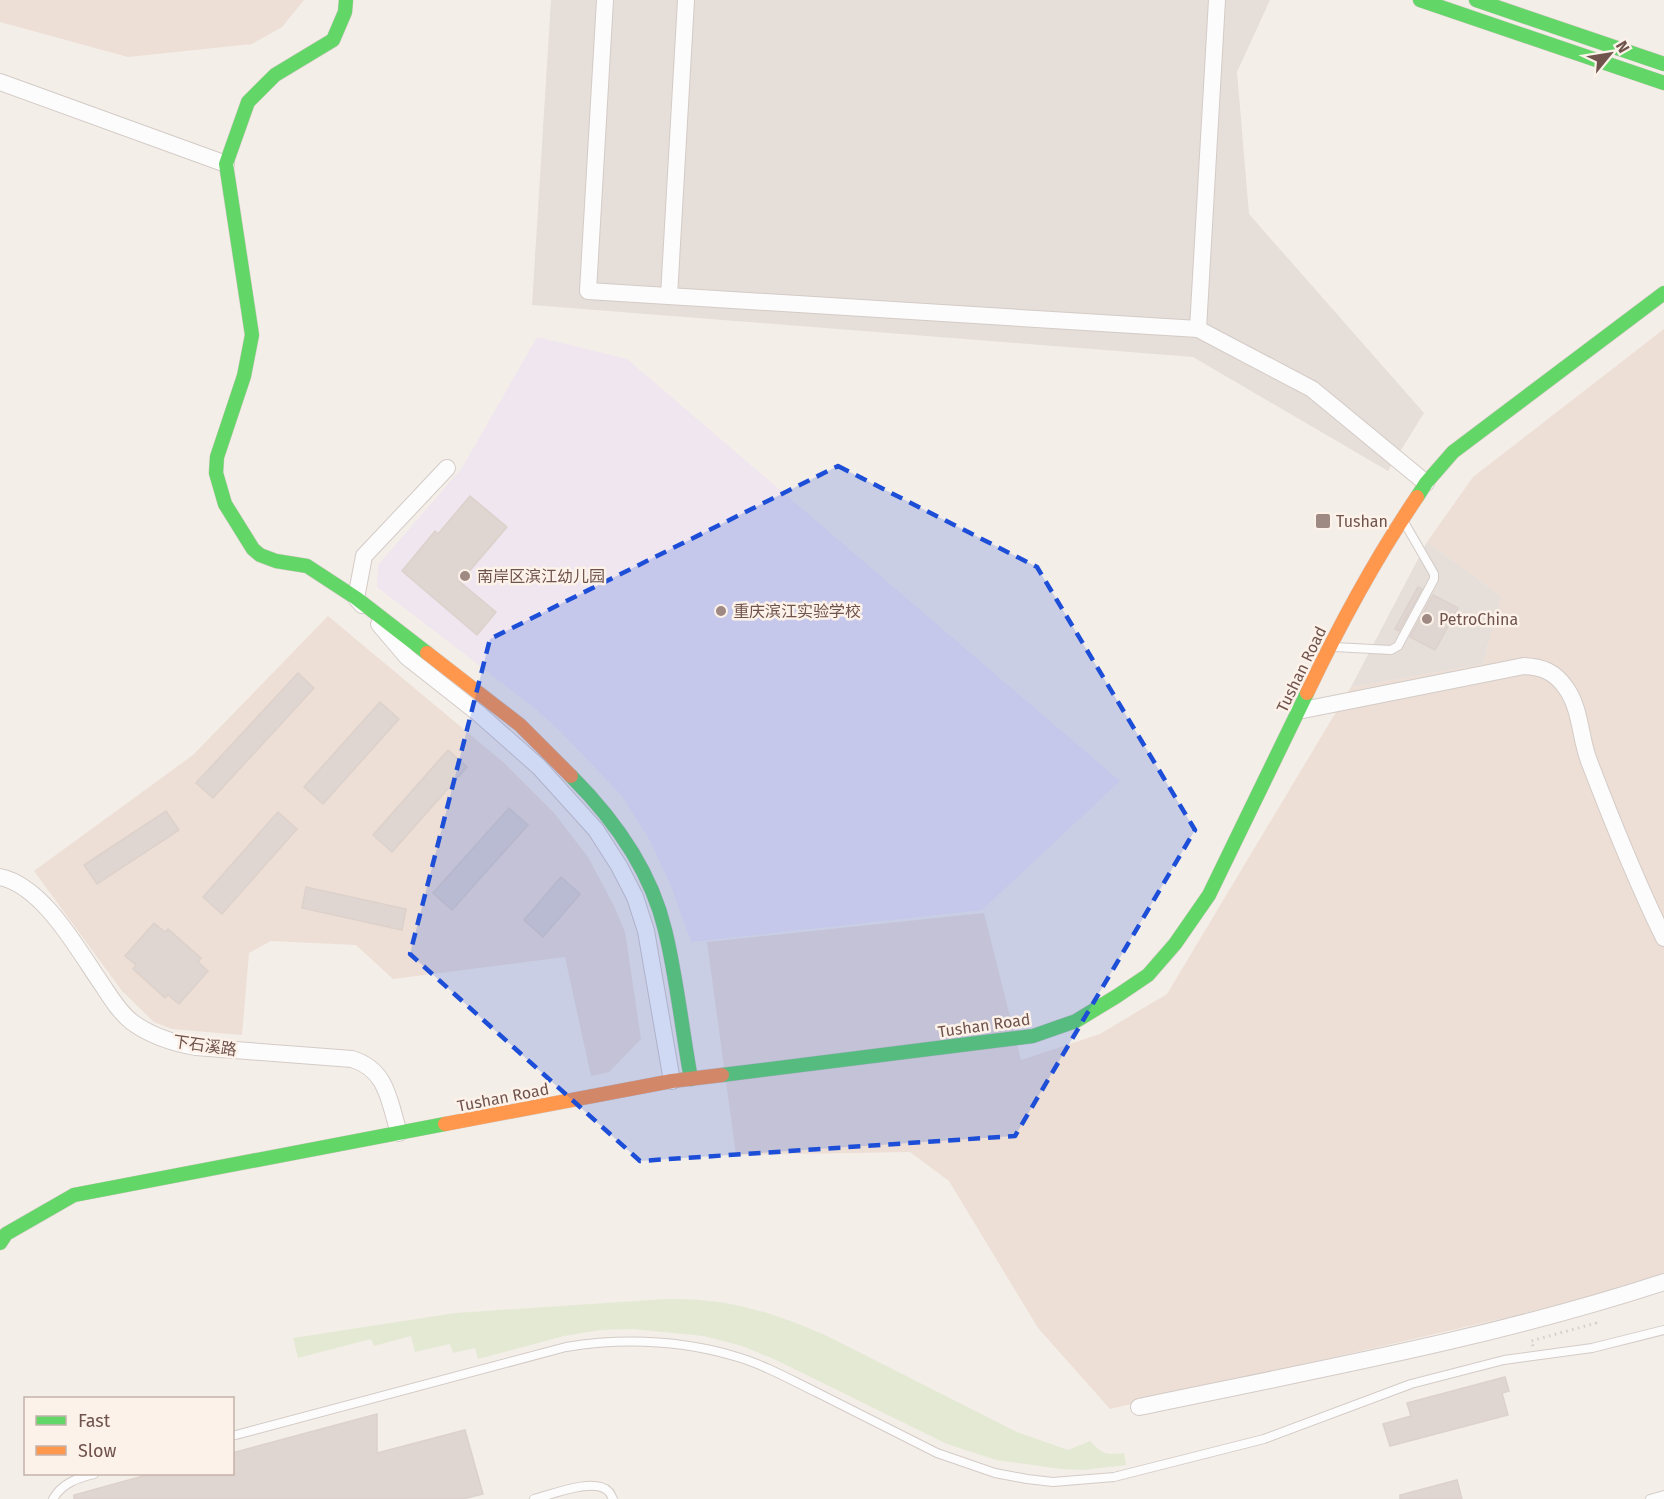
<svg xmlns="http://www.w3.org/2000/svg" width="1664" height="1499" viewBox="0 0 1664 1499" font-family="'Fira Sans','Noto Sans SC',sans-serif">
<style>
.residential{fill:#eddfd6}
.industrial{fill:#e6ded9}
.education{fill:#efe6ef}
.green{fill:#e4e9d4}
.building{fill:#e0d6d1;stroke:#dcd1cb;stroke-width:1.5}
.lines{fill:none;stroke-linecap:round;stroke-linejoin:round}
.lane-casing{stroke:#d3cbc7;stroke-width:10}
.street-casing{stroke:#d3cbc7;stroke-width:18}
.fast-casing{stroke:#d3cac5;stroke-width:15}
.slow-casing{stroke:#d3cac5;stroke-width:15}
.path{stroke:#d6ccc9;stroke-width:3;stroke-dasharray:1.5 4.5;stroke-linecap:butt}
.lane{stroke:#fdfcfc;stroke-width:8}
.street{stroke:#fdfcfc;stroke-width:16}
.fast{stroke:#63d668;stroke-width:14}
.slow{stroke:#ff974d;stroke-width:14}
.marked{fill:#1d4ed8;fill-opacity:0.2;stroke:#1d4ed8;stroke-width:4.5;stroke-dasharray:12 8;stroke-linejoin:round}
.poi-dot{fill:#9e8983;stroke:#fdf2e9;stroke-width:2}
.labels{text-anchor:middle;stroke-width:5;stroke-linejoin:round;paint-order:stroke}
.poi-label{font-size:16px;fill:#6f534c;stroke:#fdf2e9;text-anchor:start}
.street-label{font-size:16px;fill:#6f534c;stroke:#fdf2e9}
</style>
<rect width="100%" height="100%" fill="#f4eee8"/>
<g class="residential">
<path d="M0,0H304L282,27L252,44L128,57L0,22Z"/>
<path d="M1664,329V1281L1110,1409L1038,1328L949,1181L910,1152L736,1155L707,942L984,913L1021,1060L1100,1034L1167,994L1351,687L1483,664L1501,596L1427,542L1473,477Z"/>
<path d="M328,616L503,762L554,813L588,857L614,906L625,932L641,1039L609,1072L591,1076L565,957L393,979L356,945L271,941L249,953L242,1035L172,1029L154,1022L122,991L34,871L193,755Z"/>
</g>
<g class="industrial">
<path d="M551,0H1270L1237,72L1249,214L1424,413L1388,471L1193,357L532,305Z"/>
<path d="M1427,542L1501,596L1483,664L1351,687Z"/>
</g>
<path class="education" d="M537,337L627,359L1120,781L982,910L691,942L671,886L648,837L622,796L560,731L532,706L377,587L378,565L462,468Z"/>
<path class="green" d="M666,1299C727,1298 769,1311 825,1335L1017,1432L1068,1450L1090,1441C1103,1455 1106,1455 1124,1453L1126,1465L1084,1470L1061,1469L996,1460L947,1444L776,1360L742,1346L704,1336L633,1329L600,1330L564,1336L478,1359L475,1348L453,1353L450,1344L415,1352L411,1336L374,1346L371,1339L298,1358L293,1338L455,1313Z"/>
<g class="building">
<path d="M470,496L507,527L460,582L496,612L477,635L402,571L435,531L438,534Z"/>
<path d="M1418,587L1422,589L1399,631L1395,629Z"/>
<path d="M1433,595L1458,608L1435,650L1410,637Z"/>
<path d="M298,673L314,688L213,798L196,783Z"/>
<path d="M380,702L399,719L323,804L304,787Z"/>
<path d="M448,750L467,767L392,852L373,835Z"/>
<path d="M509,808L528,825L452,910L433,893Z"/>
<path d="M166,811L179,830L97,884L84,865Z"/>
<path d="M278,812L297,829L222,914L203,897Z"/>
<path d="M561,877L580,894L543,937L524,920Z"/>
<path d="M306,887L406,909L402,930L302,908Z"/>
<path d="M154,923L165,932L168,929L201,958L198,962L208,971L179,1004L168,995L165,998L133,969L136,965L125,956Z"/>
<path d="M1505,1377L1509,1391L1502,1393L1508,1415L1390,1446L1383,1424L1411,1416L1407,1403Z"/>
<path d="M377,1414V1453L465,1430L483,1494L463,1499H74V1495L154,1473H232V1453Z"/>
<path d="M1457,1480L1462,1499H1400V1495Z"/>
</g>
<g class="lines">
<defs>
<g id="lane">
<path d="M1334,647L1391,650L1398,646L1434,579V574L1404,522"/>
<path d="M232,1436L566,1347C622,1338 679,1340 734,1356C763,1364 791,1380 818,1393C857,1413 897,1433 937,1453L995,1473L1027,1479L1053,1482L1114,1477L1264,1439L1411,1384L1504,1360L1592,1348L1664,1330"/>
<path d="M53,1499C62,1483 78,1478 94,1474"/>
<path d="M534,1499C551,1495 594,1477 608,1491C611,1493 611,1496 613,1499"/>
<path d="M1650,1499L1664,1495"/>
</g>
<g id="street">
<path d="M605,0L588,291L1198,329L1217,0"/>
<path d="M0,82L226,164"/>
<path d="M669,296L686,0"/>
<path d="M1198,329L1312,389L1426,483"/>
<path d="M362,605L356,598L364,556L447,468"/>
<path d="M379,624L407,657L478,713L539,767L596,830L619,866L635,897L646,931L672,1081"/>
<path d="M1298,711L1524,666C1543,667 1555,672 1566,688C1581,709 1580,738 1589,761C1612,821 1636,881 1664,938"/>
<path d="M0,877C44,886 79,952 103,986C111,998 120,1013 132,1022C151,1036 173,1043 196,1047L352,1059C388,1070 389,1102 399,1133"/>
<path d="M1139,1407C1315,1370 1493,1338 1664,1282"/>
</g>
<g id="fast">
<path d="M346,0L345,12L333,40L275,75L248,102L226,164L252,335L244,376L217,457L216,473L225,504L253,549L260,555L276,561L307,566L356,598L427,653"/>
<path d="M1420,0L1664,83"/>
<path d="M1476,0L1664,64"/>
<path d="M1417,497L1426,483L1453,452L1664,293"/>
<path d="M571,776C613,818 651,871 665,930C677,979 682,1030 691,1079"/>
<path d="M722,1075L1033,1036L1076,1021L1117,996L1148,975L1175,944L1209,895L1307,693"/>
<path d="M0,1243L6,1234L74,1195L445,1124"/>
</g>
<g id="slow">
<path d="M427,653L520,725L571,776"/>
<path d="M1307,693C1339,626 1375,559 1417,497"/>
<path d="M445,1124L672,1081L722,1075"/>
</g>
</defs>
<use href="#lane" class="lane-casing"/>
<use href="#street" class="street-casing"/>
<use href="#fast" class="fast-casing"/>
<use href="#slow" class="slow-casing"/>
<path class="path" d="M1533,1346L1531,1341L1596,1323L1594,1319"/>
<use href="#lane" class="lane"/>
<use href="#street" class="street"/>
<use href="#fast" class="fast"/>
<use href="#slow" class="slow"/>
</g>
<path class="marked" d="M838,466L1037,567L1195,830L1015,1136L640,1161L410,954L490,639Z"/>
<g class="poi-dot">
<rect x="1315" y="513" width="16" height="16" rx="3"/>
<circle cx="465" cy="576" r="6"/>
<circle cx="721" cy="611" r="6"/>
<circle cx="1427" cy="619" r="6"/>
</g>
<g class="labels">
<g class="poi-label">
<text x="1336" y="527">Tushan</text>
<text x="477" y="582">南岸区滨江幼儿园</text>
<text x="733" y="617">重庆滨江实验学校</text>
<text x="1439" y="625">PetroChina</text>
</g>
<g class="street-label">
<text transform="translate(1301 669) rotate(-64)" y="6">Tushan Road</text>
<text transform="translate(984 1025) rotate(-8)" y="6">Tushan Road</text>
<text transform="translate(205 1045) rotate(8)" y="6">下石溪路</text>
<text transform="translate(503 1097) rotate(-11)" y="6">Tushan Road</text>
</g>
</g>
<rect x="24" y="1397" width="210" height="78" fill="#fdf2e9" stroke="#c4b2aa" stroke-width="1.5"/>
<rect x="36" y="1416" width="30" height="9" fill="#63d668" stroke="#c4b2aa" stroke-width="1.5"/>
<text x="78" y="1427" font-size="18" fill="#6f534c">Fast</text>
<rect x="36" y="1446" width="30" height="9" fill="#ff974d" stroke="#c4b2aa" stroke-width="1.5"/>
<text x="78" y="1457" font-size="18" fill="#6f534c">Slow</text>
<g transform="translate(1610 54) rotate(60)" stroke="#fdf2e9" stroke-width="4.5" paint-order="stroke">
<path d="M0-4.5L10 22L0 15L-10 22Z" fill="#6f534c"/>
<text y="-9" font-size="16" font-weight="bold" text-anchor="middle" fill="#6f534c">N</text>
</g>
</svg>
